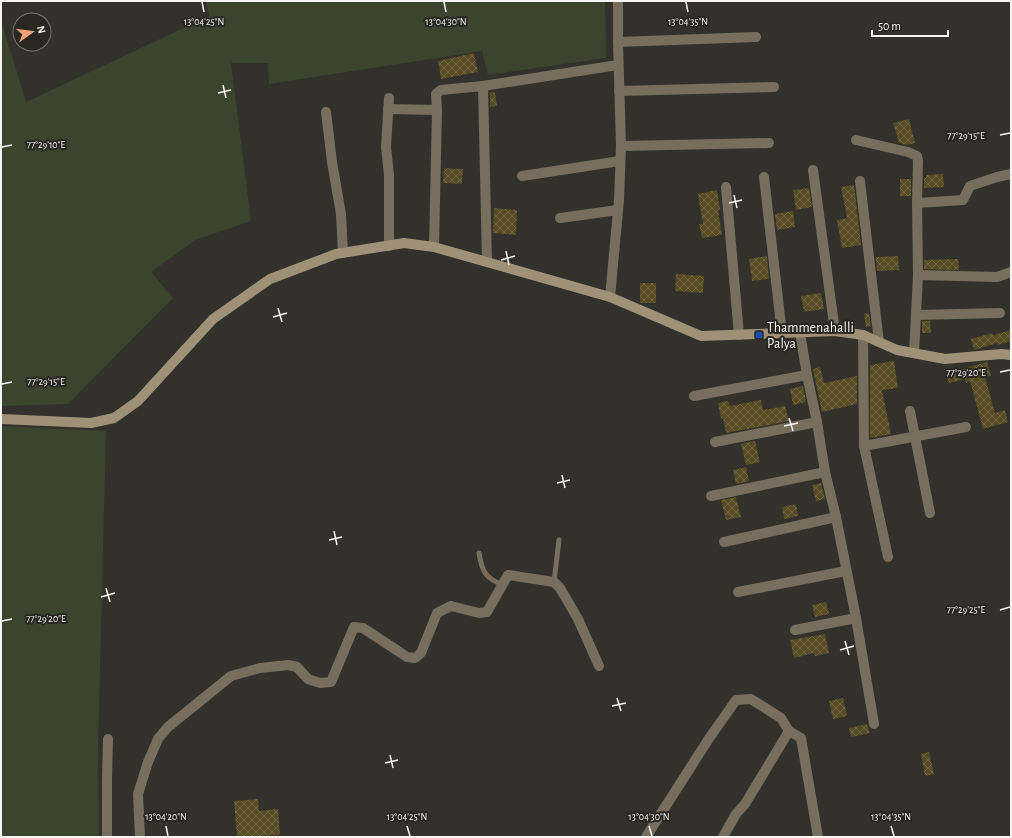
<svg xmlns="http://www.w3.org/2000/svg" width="1012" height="838" viewBox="0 0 1012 838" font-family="'Alegreya Sans',sans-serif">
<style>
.grass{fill:#3b442d}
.building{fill:url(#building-cross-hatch)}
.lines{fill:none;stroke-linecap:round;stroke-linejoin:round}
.lane{stroke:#776e5e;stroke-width:5}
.street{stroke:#776e5e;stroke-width:10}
.secondary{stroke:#9e9177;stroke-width:10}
.ticks{fill:none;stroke:#f6f5f2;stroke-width:1.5}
.transit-dot{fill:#1a4fb4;stroke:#282722;stroke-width:1.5}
.labels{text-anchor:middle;stroke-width:4;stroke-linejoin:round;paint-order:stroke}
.poi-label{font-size:14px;fill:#f6f5f2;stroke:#282722;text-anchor:start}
.ticks-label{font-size:10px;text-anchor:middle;fill:#f6f5f2;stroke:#282722;stroke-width:4;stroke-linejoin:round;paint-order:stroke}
</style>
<defs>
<pattern id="building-cross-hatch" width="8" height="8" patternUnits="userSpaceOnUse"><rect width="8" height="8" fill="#574b23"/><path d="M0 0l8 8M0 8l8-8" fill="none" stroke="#706643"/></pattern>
</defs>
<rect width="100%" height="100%" fill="#32312c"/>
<g class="grass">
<path d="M206,1H605L606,58L488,75L482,51L269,84L268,63H231L251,221L195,240L151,272L173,298L68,404L1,406V20L26,102L209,16Z"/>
<path d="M1,426L106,431L98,747L99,837H1Z"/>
</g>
<g class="building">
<path d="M474,53L478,72L441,79L438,61Z"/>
<path d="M495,92L497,106L490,107V93Z"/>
<path d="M909,119L915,143L907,145L899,143L893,123Z"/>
<path d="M444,168L463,169L462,184L443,183Z"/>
<path d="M943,174L944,187L924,188V178H926V175Z"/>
<rect x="900" y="179" width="11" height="17"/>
<path d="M854,185L861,245L842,248L837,220L847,218L841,187Z"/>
<path d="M809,188L812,207L796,210L793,190Z"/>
<path d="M717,190L720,210H718L722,235L702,238L699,224H703L698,194Z"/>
<path d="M494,208L517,210L516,235L493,233Z"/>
<path d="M793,211L795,227L777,230L775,214Z"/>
<path d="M767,256L769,279L752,281L749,259Z"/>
<path d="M898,256L899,270L877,271L876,257Z"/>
<path d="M958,259L959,270L924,269V260Z"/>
<path d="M676,274L704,276L703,293L675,291Z"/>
<rect x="640" y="283" width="16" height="20"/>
<path d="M821,293L824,309L804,312L801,296Z"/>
<path d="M869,313L871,326L866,327L864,314Z"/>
<path d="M922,321H930L931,333H922Z"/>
<path d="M1011,330V341L997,345V343L974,350L971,339L992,333L993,335Z"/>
<path d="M894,361L898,388L882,390L891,434L870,438V365Z"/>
<path d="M987,362L991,376L985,377L995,413L1005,410L1008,422L983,429L970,381L966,383L965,379L949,383L946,372L958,368L959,370Z"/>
<path d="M820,367L824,383L857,376V404L822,412L813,369Z"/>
<path d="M803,386L806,402L793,405L790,389Z"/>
<path d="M761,400L763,410L785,406L789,421L726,433L723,418L721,419L718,403L728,401L730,406Z"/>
<path d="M755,441L760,462L746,465L741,444Z"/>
<path d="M746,467L749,481L736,484L733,470Z"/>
<path d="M821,483L825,499L816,501L812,485Z"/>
<path d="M736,497L741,517L726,520L721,500Z"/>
<path d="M796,504L798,516L784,519L782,507Z"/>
<path d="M826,602L829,614L815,617L812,605Z"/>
<path d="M825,634L829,653L815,656L814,653L794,658L790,640Z"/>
<path d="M843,698L847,716L833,719L829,701Z"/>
<path d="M867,724L870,733L851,737L849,728Z"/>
<path d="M929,752L934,774L925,776L921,754Z"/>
<path d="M258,799L259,811L278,809L280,835L237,837L234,801Z"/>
</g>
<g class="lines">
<g class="lane">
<path d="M479,553C482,572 485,577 502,585"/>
<path d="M554,582L559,540"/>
</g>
<g class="street">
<path d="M618,42L756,37"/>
<path d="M483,86L487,262"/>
<path d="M619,91L774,87"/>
<path d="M389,98L386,147L389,175V246"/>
<path d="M388,109L437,110"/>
<path d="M326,112L332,162L341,214L343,253"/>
<path d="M856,140L908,152L917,156L918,161L917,203L918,275L914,353"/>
<path d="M621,146L769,143"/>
<path d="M813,170L835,331"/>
<path d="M522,176L620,161"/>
<path d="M764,177L782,334"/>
<path d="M860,181L879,342"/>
<path d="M726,187L739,335"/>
<path d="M917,203L963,200L970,186L997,177L1011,174"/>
<path d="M560,218L618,210"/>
<path d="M434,247L437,110L436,94L441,90L483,86L618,65"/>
<path d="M918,275L997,277L1011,272"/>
<path d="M610,297L619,200L621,146L618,42V1"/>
<path d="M916,315L1000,313"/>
<path d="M800,333L807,375L817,422L825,472L836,517L856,618L874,724"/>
<path d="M863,335L864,446L888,557"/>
<path d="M694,396L807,375"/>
<path d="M910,411L930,513"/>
<path d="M715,442L817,422"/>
<path d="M864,446L966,427"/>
<path d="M711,496L825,472"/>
<path d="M724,542L836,517"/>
<path d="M738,592L846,571"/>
<path d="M795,630L856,618"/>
<path d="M107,837V780L108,739"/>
<path d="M140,837L138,794L148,762L158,739L168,727L231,676L260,668L288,665L297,667L308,679L320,683L331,682L354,627L363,628L407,657L415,658L421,653L437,613L451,606L479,613L487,612L508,575L554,582L560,588L578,619L599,666"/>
<path d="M646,837L708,740L736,700L751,699L781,718L789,731L801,738L818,837"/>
<path d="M723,837L736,814L745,804L789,731"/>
</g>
<path class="secondary" d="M1,419L91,423L114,418L138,401L213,319L270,279L336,254L404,243L434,247L610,297L701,336L835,331L863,335L897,350L945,359L1001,354L1011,355"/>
</g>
<path class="ticks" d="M202,2L204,12M444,2L446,12M686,2L688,12M223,85L226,98M218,93L231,90M1000,135L1010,133M2,147L12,145M734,195L737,208M729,203L742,200M506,251L509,265M501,260L515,256M278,308L282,322M273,317L287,313M1000,372L1010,370M2,384L12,382M789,418L793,431M784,426L798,423M562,475L565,488M557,483L570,480M334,531L337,545M329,540L342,537M106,588L110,602M101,597L115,593M1000,610L1010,607M2,621L12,619M845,641L849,655M840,650L854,646M617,698L621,711M612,706L626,703M390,755L393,768M385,763L398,760M166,826L168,836M407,826L410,836M649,826L652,836M891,826L894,836"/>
<rect class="transit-dot" x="755" y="331" width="8" height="8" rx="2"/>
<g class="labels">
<g class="poi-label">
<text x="767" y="332">Thammenahalli<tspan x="767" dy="16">Palya</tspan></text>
</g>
</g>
<g class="ticks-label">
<text x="204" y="25">13°04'25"N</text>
<text x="446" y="25">13°04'30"N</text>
<text x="688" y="25">13°04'35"N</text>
<text x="966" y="139">77°29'15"E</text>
<text x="46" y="148">77°29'10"E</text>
<text x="966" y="376">77°29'20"E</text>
<text x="46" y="385">77°29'15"E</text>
<text x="966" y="613">77°29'25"E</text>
<text x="46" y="622">77°29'20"E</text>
<text x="166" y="820">13°04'20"N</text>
<text x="407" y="820">13°04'25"N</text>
<text x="649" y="820">13°04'30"N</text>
<text x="891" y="820">13°04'35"N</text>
</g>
<rect width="1012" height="838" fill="none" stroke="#f6f5f2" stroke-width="4"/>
<g transform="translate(32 32) rotate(76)"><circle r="19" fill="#282722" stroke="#7a7975"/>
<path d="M0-3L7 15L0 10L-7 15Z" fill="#f0a27a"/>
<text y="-6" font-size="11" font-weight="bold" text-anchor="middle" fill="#f6f5f2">N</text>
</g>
<path d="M872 30v6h76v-6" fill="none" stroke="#f6f5f2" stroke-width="2"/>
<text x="878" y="30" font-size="12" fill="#f6f5f2" stroke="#282722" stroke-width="3" paint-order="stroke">50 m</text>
</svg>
